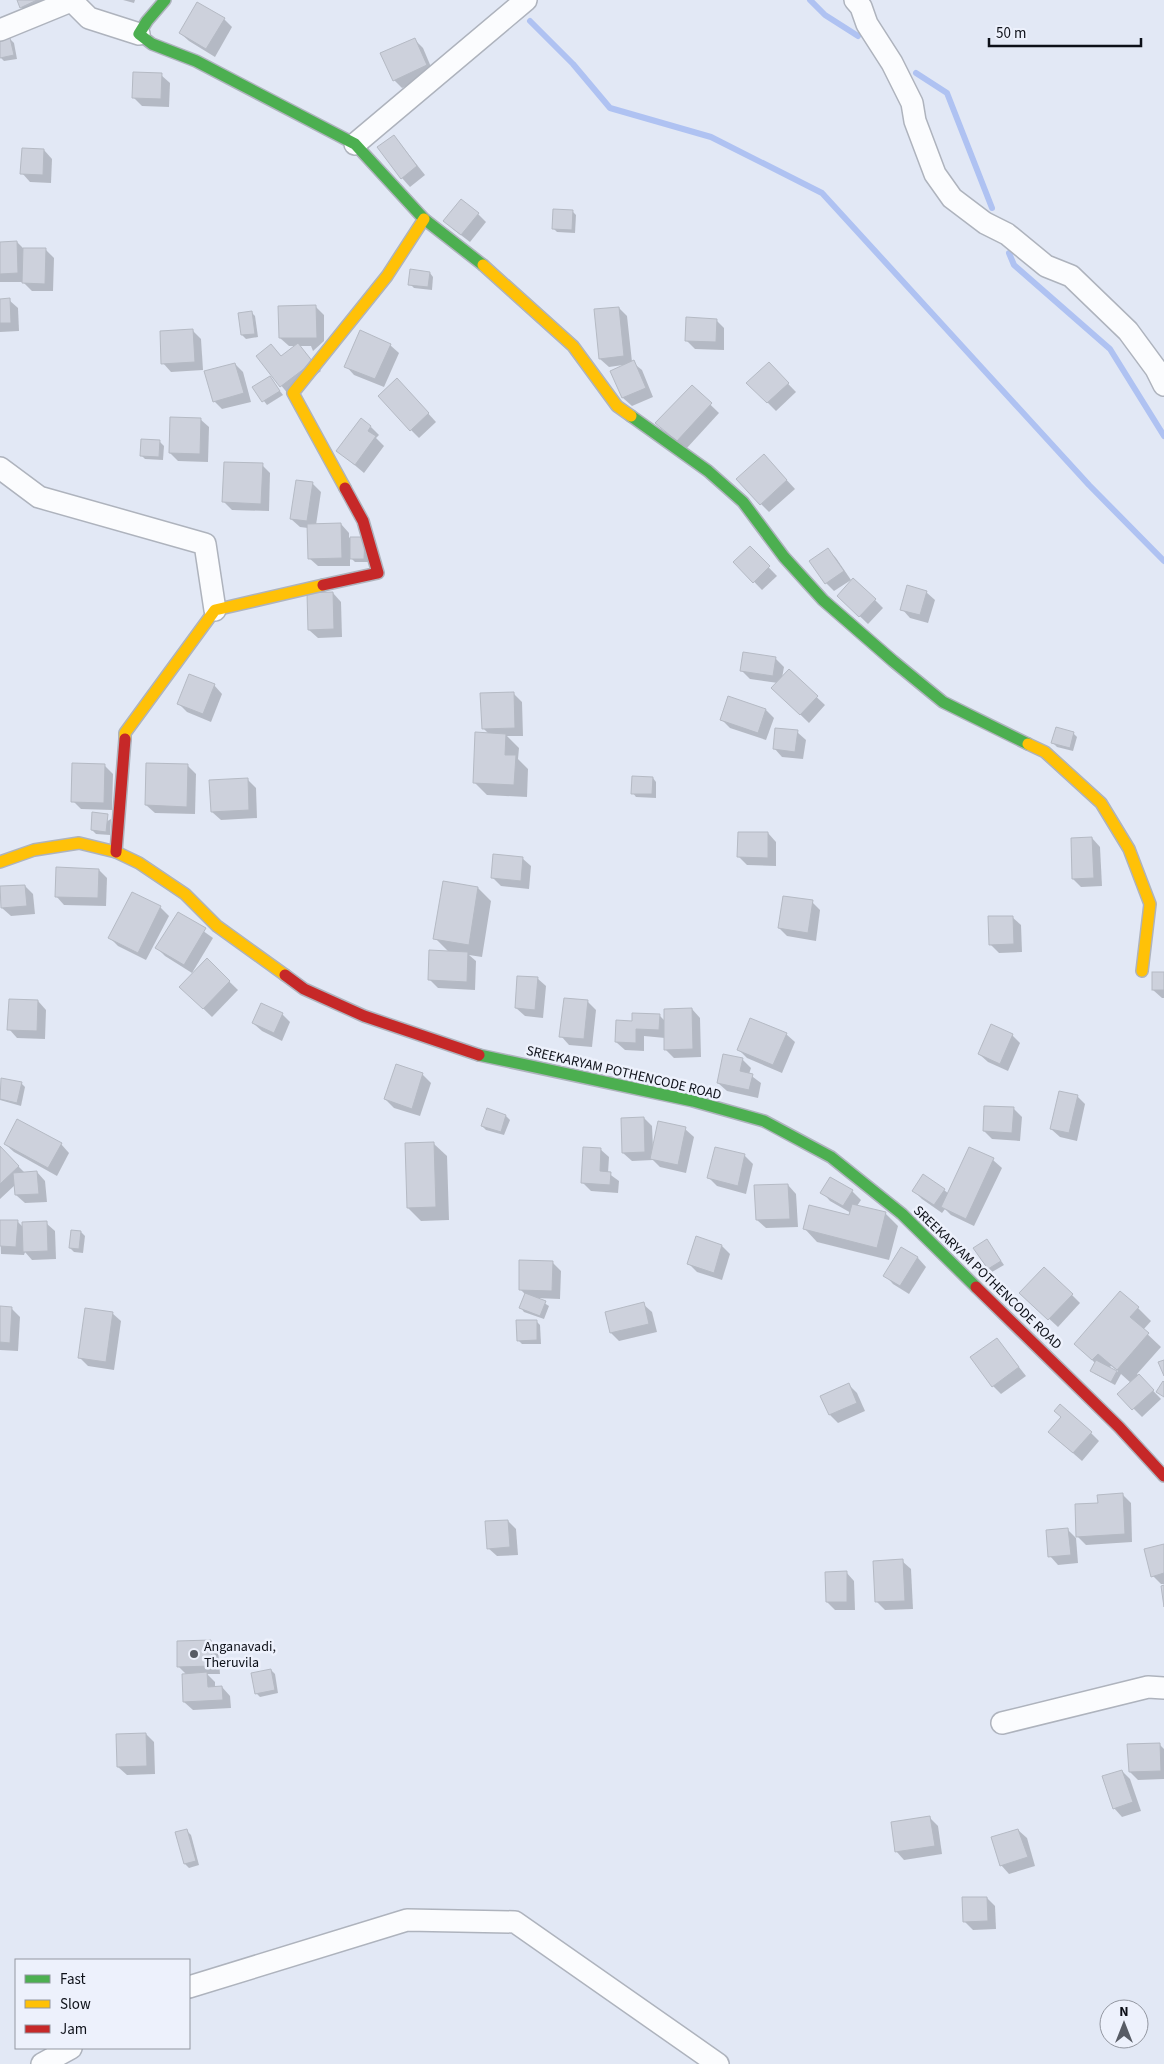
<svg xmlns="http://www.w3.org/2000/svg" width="1164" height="2064" viewBox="0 0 1164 2064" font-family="'Source Sans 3',sans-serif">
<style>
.shadow{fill:#0003;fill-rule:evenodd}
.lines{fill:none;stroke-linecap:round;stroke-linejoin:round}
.stream{stroke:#afc2f2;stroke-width:6}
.building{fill:#cdd1dc;stroke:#b5bac4}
.street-casing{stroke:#aeb3bd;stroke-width:24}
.fast-casing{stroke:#aeb3bd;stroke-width:14}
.slow-casing{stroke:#aeb3bd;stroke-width:14}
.jam-casing{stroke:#aeb3bd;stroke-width:14}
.street{stroke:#fbfcfe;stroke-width:21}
.fast{stroke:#4caf50;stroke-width:11}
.slow{stroke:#ffc107;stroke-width:11}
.jam{stroke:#c62828;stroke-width:11}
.poi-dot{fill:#585c65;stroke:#edf1fc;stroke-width:2}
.labels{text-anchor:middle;stroke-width:5;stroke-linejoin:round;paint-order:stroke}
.street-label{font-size:14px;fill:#0d1018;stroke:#edf1fc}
.poi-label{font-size:14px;fill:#0d1018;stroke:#edf1fc;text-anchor:start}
</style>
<rect width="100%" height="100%" fill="#e2e8f5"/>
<g class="shadow">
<path d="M18,0H48L30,15L21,7Z"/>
<path d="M123,0H135L134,3Z"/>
<path d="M224,19L232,27L215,57L189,41L180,33Z"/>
<path d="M10,39L14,43L17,59L4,61L0,57V41Z"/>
<path d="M414,39L423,48L434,74L402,88L394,80Z"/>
<path d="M161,75L170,83L169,107L142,106L134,98Z"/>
<path d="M394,136L425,175L410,187L402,178Z"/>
<path d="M44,150L52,159L51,183L30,182L22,173Z"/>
<path d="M572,211L576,215L575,233L557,232L553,228Z"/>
<path d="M478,214L486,222L470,242L453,229Z"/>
<path d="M17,242L24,249L46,250L54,258L53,291H32L23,282H0V243Z"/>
<path d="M430,273L433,277L432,290L414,288L410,284Z"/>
<path d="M0,300H9L18,308L19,331L0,332Z"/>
<path d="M315,306L324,315V341L313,351L311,346H299L321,371L289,395L257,356L271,345L282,357L295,346H289L280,338Z"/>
<path d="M619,308L627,316L632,362L642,370L653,397L632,406L623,398V365L609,367L600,359Z"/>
<path d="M251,312L255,316L258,337L246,339L242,335Z"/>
<path d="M716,320L724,328V350L695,349L686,340Z"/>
<path d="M193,331L201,339L203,370L171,372L163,363Z"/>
<path d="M390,345L399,353L384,387L354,375L346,366Z"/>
<path d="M235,364L243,372L251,402L222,409L214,401Z"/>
<path d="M769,364L796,392L776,411L748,383Z"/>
<path d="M270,378L283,395L267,405L254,388Z"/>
<path d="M692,387L719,413L686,449L666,431Z"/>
<path d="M405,388L436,422L419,438L411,430Z"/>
<path d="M200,419L209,427L208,462L178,461L170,453Z"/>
<path d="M371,427L379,435L376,438L384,446L364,473L338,451Z"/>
<path d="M142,440L160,442L164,446L163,460L145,459L141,455Z"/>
<path d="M772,464L795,489L769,512L761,504Z"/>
<path d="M262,465L270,473L269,511L232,510L224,502Z"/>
<path d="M312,483L321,492L316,525L341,524L349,533V538H364L368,562H355L350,557V566H318L309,558L308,528L300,527L291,519Z"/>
<path d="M750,548L777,576L762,590L735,562Z"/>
<path d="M828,550L836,558L851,580L834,591L826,583Z"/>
<path d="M926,592L935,600L928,623L910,618L902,609Z"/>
<path d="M333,593L341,602L342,637L318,638L309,630Z"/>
<path d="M875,600L883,608L868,624L847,604Z"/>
<path d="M775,658L784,667L782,678L789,671L825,705L809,723L773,688L778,683L750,679L741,670Z"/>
<path d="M214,685L222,694L211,722L187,712L179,704Z"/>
<path d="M513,693L522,702L523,736H507L519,748L518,759L528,769L527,797L487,795L474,782L489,734L483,728Z"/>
<path d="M766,710L774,718L766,740L730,728L722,720Z"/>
<path d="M797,732L806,740L803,759L782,757L774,748Z"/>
<path d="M1073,733L1077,737L1073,751L1057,747L1053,743Z"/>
<path d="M187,765L196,774L195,814L155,813L146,805Z"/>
<path d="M105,766L113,774L112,810L81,809L73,801Z"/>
<path d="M653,778L656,782V798L636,797L633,793Z"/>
<path d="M248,780L256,788L257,818L221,820L212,812Z"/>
<path d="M111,819L110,835L96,834L92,830Z"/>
<path d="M768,833L776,842V866L747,865L739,857Z"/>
<path d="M1092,838L1100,847L1102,886L1081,887L1073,879Z"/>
<path d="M522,858L531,866L529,889L501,886L493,878Z"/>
<path d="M99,870L107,878L106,906L64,905L56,896Z"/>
<path d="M25,886L33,894L35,914L11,916L2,908Z"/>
<path d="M478,888L491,901L482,957L469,955L476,961L475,990L438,988L430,980L449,952L435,938Z"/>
<path d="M812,902L820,910L816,941L787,936L779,928Z"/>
<path d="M160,907L169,916L146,960L118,946L110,938Z"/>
<path d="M178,913L213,938L192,973L165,956L157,948Z"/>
<path d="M1012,917L1021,925L1022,952L999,953L990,944Z"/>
<path d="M207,960L238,990L212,1017L181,987Z"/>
<path d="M1164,973V998H1162L1153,990Z"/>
<path d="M537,978L546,986L543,1018L525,1016L516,1008Z"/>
<path d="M38,1001L46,1010L45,1039L17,1038L9,1029Z"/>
<path d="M587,1001L596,1010L592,1047L569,1045L561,1036Z"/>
<path d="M692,1009L700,1018L701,1057L674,1058L665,1049V1038L644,1036V1051L625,1050L616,1042L633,1022L660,1016L665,1021Z"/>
<path d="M282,1014L290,1022L282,1041L262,1031L253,1023Z"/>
<path d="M786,1034L795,1042L782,1073L747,1058L739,1050Z"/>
<path d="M1012,1035L1020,1043L1008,1071L988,1062L979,1054Z"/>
<path d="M742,1059L751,1068L749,1074L761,1083L758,1098L727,1091L718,1083Z"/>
<path d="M397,1066L423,1075L431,1083L420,1116L394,1108L385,1099Z"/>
<path d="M2,1079L21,1083L25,1087L21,1106L0,1100Z"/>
<path d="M1077,1096L1085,1104L1077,1141L1060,1137L1051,1129Z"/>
<path d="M1013,1108L1022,1117L1020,1141L992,1139L984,1131Z"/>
<path d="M506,1116L510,1120L504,1135L486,1130L482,1126Z"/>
<path d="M644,1118L652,1126L653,1148L685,1129L694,1137L686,1173L660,1167L653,1160L632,1161L623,1153Z"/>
<path d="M5,1144H61L69,1153L57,1176L14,1152Z"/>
<path d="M434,1144L447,1156L449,1220L421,1221L408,1208Z"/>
<path d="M0,1148L25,1173L37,1172L45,1181L47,1202L25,1203L16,1195L15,1185L0,1199Z"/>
<path d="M600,1149L609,1157L608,1173L619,1181L618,1193L591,1191L583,1183Z"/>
<path d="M716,1149L745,1156L753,1164L746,1194L717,1186L709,1178Z"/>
<path d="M993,1160L1002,1168L974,1226L951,1215L945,1209L942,1213L922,1199L913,1190H944L949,1194Z"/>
<path d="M788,1185L796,1194L798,1227L766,1228L757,1220Z"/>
<path d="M852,1191L861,1200L857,1206L885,1213L898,1226L889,1260L817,1242L805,1229L850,1217L851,1213L830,1201L822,1192Z"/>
<path d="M0,1221H17L23,1227L46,1223L55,1231L56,1259L32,1260L25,1252L24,1255L1,1254Z"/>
<path d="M81,1232L85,1236L83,1253L74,1252L70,1248Z"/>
<path d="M990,1245L1004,1265L992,1272L975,1248Z"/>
<path d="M722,1246L730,1254L722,1280L697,1272L689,1264Z"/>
<path d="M901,1249L918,1258L926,1267L909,1294L893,1284L885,1275Z"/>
<path d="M552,1262L561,1271L560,1299L536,1298L549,1306L544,1319L524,1312L521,1308L526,1295L520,1289Z"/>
<path d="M1072,1295L1080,1303L1058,1327L1030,1301Z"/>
<path d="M643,1304L652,1312L657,1332L619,1341L611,1333Z"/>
<path d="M0,1308H11L20,1317L18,1351L0,1350Z"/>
<path d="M1138,1308L1151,1321L1143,1330L1161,1347L1137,1374L1161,1399L1142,1417L1119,1394L1131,1383L1121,1374L1115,1385L1095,1374L1091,1370L1095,1363L1076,1344ZM1111,1366L1118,1371L1117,1372L1109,1368Z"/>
<path d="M112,1313L121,1321L114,1370L88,1366L80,1358Z"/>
<path d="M536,1321L540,1325L541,1344H522L518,1340Z"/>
<path d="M997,1339L1026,1376L1001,1394L993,1386Z"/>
<path d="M849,1385L857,1393L865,1411L838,1423L830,1415Z"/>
<path d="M1091,1433L1099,1441L1082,1461L1058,1440Z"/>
<path d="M1122,1494L1131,1503L1132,1542L1086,1545L1077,1536L1099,1504Z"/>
<path d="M508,1521L516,1529L518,1555L497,1556L488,1548Z"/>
<path d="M1067,1529L1076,1538L1078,1563L1058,1565L1050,1556Z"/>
<path d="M1164,1545V1584H1161L1153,1576Z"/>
<path d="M902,1561L911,1569L913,1609L885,1610L876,1601Z"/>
<path d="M846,1572L854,1581L855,1610H835L827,1602Z"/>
<path d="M210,1642L218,1650L220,1674H207L215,1682V1687H222L230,1696L231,1708L193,1710L184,1702L187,1675L178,1666Z"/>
<path d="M271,1670L275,1674L278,1693L260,1697L256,1693Z"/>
<path d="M146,1734L154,1742L155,1774L127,1775L118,1767Z"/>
<path d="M1159,1744L1164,1749V1779L1138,1780L1130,1772Z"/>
<path d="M1122,1771L1130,1779L1141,1811L1122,1817L1114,1808Z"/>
<path d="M930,1818L938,1826L942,1854L904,1860L896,1851Z"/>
<path d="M1018,1830L1027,1838L1035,1866L1009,1874L1001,1865Z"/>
<path d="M187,1831L191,1835L199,1865L189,1868L185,1864L177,1833Z"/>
<path d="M987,1898L995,1906L996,1929L973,1930L965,1922Z"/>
</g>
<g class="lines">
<g class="stream">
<path d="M810,0L825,15L858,36"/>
<path d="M530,21L573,64L610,108L711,137L822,193L1089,485L1164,561"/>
<path d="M916,73L947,93L992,208"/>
<path d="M1009,253L1014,265L1110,349L1164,436"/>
</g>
</g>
<g class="building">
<path d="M17,0H37L20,8Z"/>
<path d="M197,2L225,18L206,49L179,33Z"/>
<path d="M10,38L14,55L0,58V40Z"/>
<path d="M415,38L427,65L393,81L380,53Z"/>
<path d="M133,72L162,73L161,99L132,98Z"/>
<path d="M394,135L417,166L401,179L377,147Z"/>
<path d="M22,148L44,149L43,175L20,174Z"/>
<path d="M461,199L479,213L461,235L443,221Z"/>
<path d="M553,209L573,210L572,230L552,229Z"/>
<path d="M17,241L18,273L0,274V242Z"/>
<path d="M23,248H46L45,284L22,283Z"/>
<path d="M410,269L430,272L428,287L408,285Z"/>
<path d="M10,298L11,323H0V299Z"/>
<path d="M316,305L317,338H279L278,306Z"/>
<path d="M619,307L624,356L599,359L594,309Z"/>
<path d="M252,311L255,334L241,335L238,313Z"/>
<path d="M686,317L717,319L716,342L685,341Z"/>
<path d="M193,329L195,362L161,364L160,331Z"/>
<path d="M360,330L391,344L375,379L344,367Z"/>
<path d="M298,343L313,362L280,387L256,356L271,344L281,356Z"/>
<path d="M634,360L646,388L622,398L610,371Z"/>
<path d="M769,362L789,383L767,403L746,383Z"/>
<path d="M235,363L244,393L213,402L204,371Z"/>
<path d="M270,376L280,391L262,402L252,387Z"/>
<path d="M397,378L429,413L410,431L378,396Z"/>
<path d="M692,385L712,403L677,441L655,423Z"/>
<path d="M170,417L201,418L200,454L169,453Z"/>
<path d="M361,418L371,426L368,431L376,436L355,465L336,451Z"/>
<path d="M141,439L160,440L159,457L140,456Z"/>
<path d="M764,454L787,480L760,505L736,479Z"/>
<path d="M224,462L263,463L261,504L222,502Z"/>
<path d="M296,480L313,482L307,521L290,519Z"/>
<path d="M341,523L342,558L308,559L307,524Z"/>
<path d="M350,537H365L364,559H350Z"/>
<path d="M750,546L770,566L753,583L733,562Z"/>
<path d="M828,548L844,571L825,584L809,561Z"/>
<path d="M853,578L876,599L859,617L837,596Z"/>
<path d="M907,585L927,591L920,615L900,610Z"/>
<path d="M333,592L334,629L308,630L307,593Z"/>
<path d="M743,652L776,657L773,676L740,671Z"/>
<path d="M789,669L818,696L800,715L771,688Z"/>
<path d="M189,674L215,684L203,714L177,704Z"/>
<path d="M514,692L515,728L482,729L480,693Z"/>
<path d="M728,696L766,709L758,733L720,720Z"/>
<path d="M1056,727L1074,732L1070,748L1051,743Z"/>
<path d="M775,728L798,730L795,752L773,749Z"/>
<path d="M475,732L506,734L505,755H516L514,785L473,783Z"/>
<path d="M72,763L105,764L104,803L71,802Z"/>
<path d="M146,763L188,764L187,807L145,805Z"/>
<path d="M632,776L653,777L652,794H631Z"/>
<path d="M248,778L249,810L211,812L209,780Z"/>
<path d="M92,812L108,814L106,832L91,830Z"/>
<path d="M738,832H768V858L737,857Z"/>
<path d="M1092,837L1094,878L1072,879L1071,838Z"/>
<path d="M493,854L523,857L521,881L491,878Z"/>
<path d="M56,867L99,869L98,898L55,897Z"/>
<path d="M443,881L478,887L469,945L433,939Z"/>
<path d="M25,885L27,906L1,908L0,886Z"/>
<path d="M132,892L161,906L138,953L108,938Z"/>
<path d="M783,896L813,900L808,933L778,928Z"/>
<path d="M178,912L206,928L184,965L155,948Z"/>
<path d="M988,916H1013L1014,944L989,945Z"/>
<path d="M429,950L468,952L467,982L428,980Z"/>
<path d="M207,958L230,981L203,1009L179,987Z"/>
<rect x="1152" y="972" width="12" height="18"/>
<path d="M517,976L538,977L535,1010L515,1008Z"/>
<path d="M564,998L588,1000L584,1039L559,1037Z"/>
<path d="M9,999L38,1000L37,1031L7,1030Z"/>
<path d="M261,1003L283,1013L274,1033L252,1023Z"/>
<path d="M692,1008L693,1049L664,1050V1009Z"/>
<path d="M632,1013L660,1014L659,1030L636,1029V1043L615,1042L616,1020L632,1021Z"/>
<path d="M750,1018L787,1033L773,1065L737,1050Z"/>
<path d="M991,1024L1013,1034L1000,1064L978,1054Z"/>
<path d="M723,1054L743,1058L740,1071L753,1074L749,1090L717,1083Z"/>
<path d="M396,1064L423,1073L412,1109L384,1099Z"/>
<path d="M1,1078L22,1082L17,1103L0,1099Z"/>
<path d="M1059,1091L1078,1095L1069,1133L1050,1129Z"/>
<path d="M984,1106L1014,1107L1012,1133L983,1131Z"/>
<path d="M487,1108L506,1115L501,1132L481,1126Z"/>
<path d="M644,1117L645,1152L622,1153L621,1118Z"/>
<path d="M17,1119L62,1143L48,1168L4,1144Z"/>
<path d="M658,1121L686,1127L678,1165L650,1159Z"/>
<path d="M434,1142L436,1207L407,1208L405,1143Z"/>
<path d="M0,1146L19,1166L0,1184Z"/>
<path d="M583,1147L601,1148L600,1171L611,1172L610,1185L581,1183Z"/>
<path d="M715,1147L745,1154L738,1186L707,1178Z"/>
<path d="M969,1147L994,1158L966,1219L941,1207Z"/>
<path d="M37,1171L39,1194L15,1195L13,1173Z"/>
<path d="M923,1174L945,1189L934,1205L912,1191Z"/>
<path d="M830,1177L853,1190L843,1206L820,1193Z"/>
<path d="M788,1184L790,1219L756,1220L754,1185Z"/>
<path d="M852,1204L886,1212L877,1248L803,1229L809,1205L849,1215Z"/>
<path d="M0,1220H18L16,1247L0,1246Z"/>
<path d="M47,1221L48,1251L23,1252L22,1222Z"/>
<path d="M71,1230L81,1231L79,1249L69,1248Z"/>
<path d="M696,1236L722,1245L714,1273L687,1264Z"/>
<path d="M987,1239L1001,1261L988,1269L973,1248Z"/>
<path d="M901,1247L918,1257L900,1286L883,1276Z"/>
<path d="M519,1260L553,1261L552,1291L519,1290Z"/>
<path d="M1044,1267L1073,1294L1048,1320L1019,1293Z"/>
<path d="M1120,1291L1139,1307L1130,1317L1149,1333L1117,1370L1098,1354L1092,1360L1074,1344Z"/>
<path d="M525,1293L546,1301L540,1316L519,1308Z"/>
<path d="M644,1302L649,1324L610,1333L605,1312Z"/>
<path d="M0,1306L12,1307L10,1343L0,1342Z"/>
<path d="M85,1308L113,1312L106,1362L78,1358Z"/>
<path d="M516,1320H537V1340L517,1341Z"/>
<path d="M997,1338L1019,1367L992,1387L970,1357Z"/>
<path d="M1096,1360L1117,1371L1111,1382L1090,1371Z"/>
<path d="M1164,1360V1376L1158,1362Z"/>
<path d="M1139,1374L1154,1390L1132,1410L1117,1394Z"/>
<path d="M1163,1381L1164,1382V1397L1156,1392Z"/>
<path d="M849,1383L857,1403L829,1415L820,1396Z"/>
<path d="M1060,1404L1092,1432L1073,1453L1048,1432L1061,1417L1054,1411Z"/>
<path d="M1123,1493L1125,1534L1076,1537L1075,1504L1098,1503L1097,1495Z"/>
<path d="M508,1520L510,1547L487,1549L485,1521Z"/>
<path d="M1068,1528L1071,1555L1048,1557L1046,1530Z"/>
<path d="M1164,1544V1573L1151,1577L1144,1549Z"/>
<path d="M903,1559L905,1601L875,1602L873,1561Z"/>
<path d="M847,1571V1602H826L825,1572Z"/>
<path d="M1164,1585V1607L1161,1586Z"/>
<path d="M211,1640L212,1666L177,1667V1641Z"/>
<path d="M271,1669L275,1690L255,1694L251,1673Z"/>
<path d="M207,1672L208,1687L222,1686L223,1700L183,1702L182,1674Z"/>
<path d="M146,1733L147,1766L117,1767L116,1734Z"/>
<path d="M1160,1743L1161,1771L1129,1772L1127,1744Z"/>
<path d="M1122,1770L1133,1802L1113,1809L1102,1776Z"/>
<path d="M930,1816L935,1846L895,1852L891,1822Z"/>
<path d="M187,1829L196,1861L184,1864L175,1832Z"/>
<path d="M1018,1829L1028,1857L1000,1866L991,1837Z"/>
<path d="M962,1897H987L988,1921L963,1922Z"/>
</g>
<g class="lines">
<defs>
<g id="street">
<path d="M71,0L89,18L139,34"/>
<path d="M855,0L861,7L867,24L892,63L912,103L915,121L935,174L952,198L985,223L1007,234L1046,266L1071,276L1128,331L1156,369L1164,385"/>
<path d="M0,30L71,1"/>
<path d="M355,144L526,0"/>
<path d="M0,468L39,497L205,544L215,610"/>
<path d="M1002,1723L1148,1687L1164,1688"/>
<path d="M189,1987L407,1920L515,1922L718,2064"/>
<path d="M42,2064L71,2048"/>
</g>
<g id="fast">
<path d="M165,0L147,21L139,34L152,44L196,61L355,144L424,219L483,265"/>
<path d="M631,416L708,471L743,502L784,557L823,600L893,661L943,702L1028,744"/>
<path d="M479,1055L693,1101L764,1121L831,1157L902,1214L976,1287"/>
</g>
<g id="slow">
<path d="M483,265L573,346L617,406L631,416"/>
<path d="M345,488L293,393L387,276L424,219"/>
<path d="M125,739V733L215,610L323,585"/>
<path d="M1028,744L1045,752L1101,803L1129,849L1150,904L1142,971"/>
<path d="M0,862L34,850L79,843L116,852L139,863L185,894L217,926L285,975"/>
</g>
<g id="jam">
<path d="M323,585L378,573L363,521L345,488"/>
<path d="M116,852L125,739"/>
<path d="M285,975L304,989L364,1016L479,1055"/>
<path d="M976,1287L1119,1427L1164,1476"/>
</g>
</defs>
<use href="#street" class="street-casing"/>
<use href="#fast" class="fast-casing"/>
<use href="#slow" class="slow-casing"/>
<use href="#jam" class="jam-casing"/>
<use href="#street" class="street"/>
<use href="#fast" class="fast"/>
<use href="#slow" class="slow"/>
<use href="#jam" class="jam"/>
</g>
<circle class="poi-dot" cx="194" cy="1654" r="5"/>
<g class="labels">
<g class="street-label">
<text transform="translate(624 1072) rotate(13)" y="5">SREEKARYAM POTHENCODE ROAD</text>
<text transform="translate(988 1277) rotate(44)" y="5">SREEKARYAM POTHENCODE ROAD</text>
</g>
<g class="poi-label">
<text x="204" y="1651">Anganavadi,<tspan x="204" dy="16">Theruvila</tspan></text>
</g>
</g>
<rect x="15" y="1959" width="175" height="90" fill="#edf1fc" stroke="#9397a1"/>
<rect x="25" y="1975" width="25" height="8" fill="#4caf50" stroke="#9397a1"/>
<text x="60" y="1984" font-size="15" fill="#0d1018">Fast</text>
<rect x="25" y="2000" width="25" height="8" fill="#ffc107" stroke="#9397a1"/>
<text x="60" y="2009" font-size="15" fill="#0d1018">Slow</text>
<rect x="25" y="2025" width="25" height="8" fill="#c62828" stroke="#9397a1"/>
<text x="60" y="2034" font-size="15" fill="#0d1018">Jam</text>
<g transform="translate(1124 2024)"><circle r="24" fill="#edf1fc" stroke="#9397a1"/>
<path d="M0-4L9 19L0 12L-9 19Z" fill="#585c65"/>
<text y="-8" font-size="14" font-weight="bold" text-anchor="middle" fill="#0d1018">N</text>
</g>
<path d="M989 38v8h152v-8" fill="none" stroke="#0d1018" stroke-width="2.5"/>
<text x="996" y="38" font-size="15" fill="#0d1018" stroke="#edf1fc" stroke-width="4" paint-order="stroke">50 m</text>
</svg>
